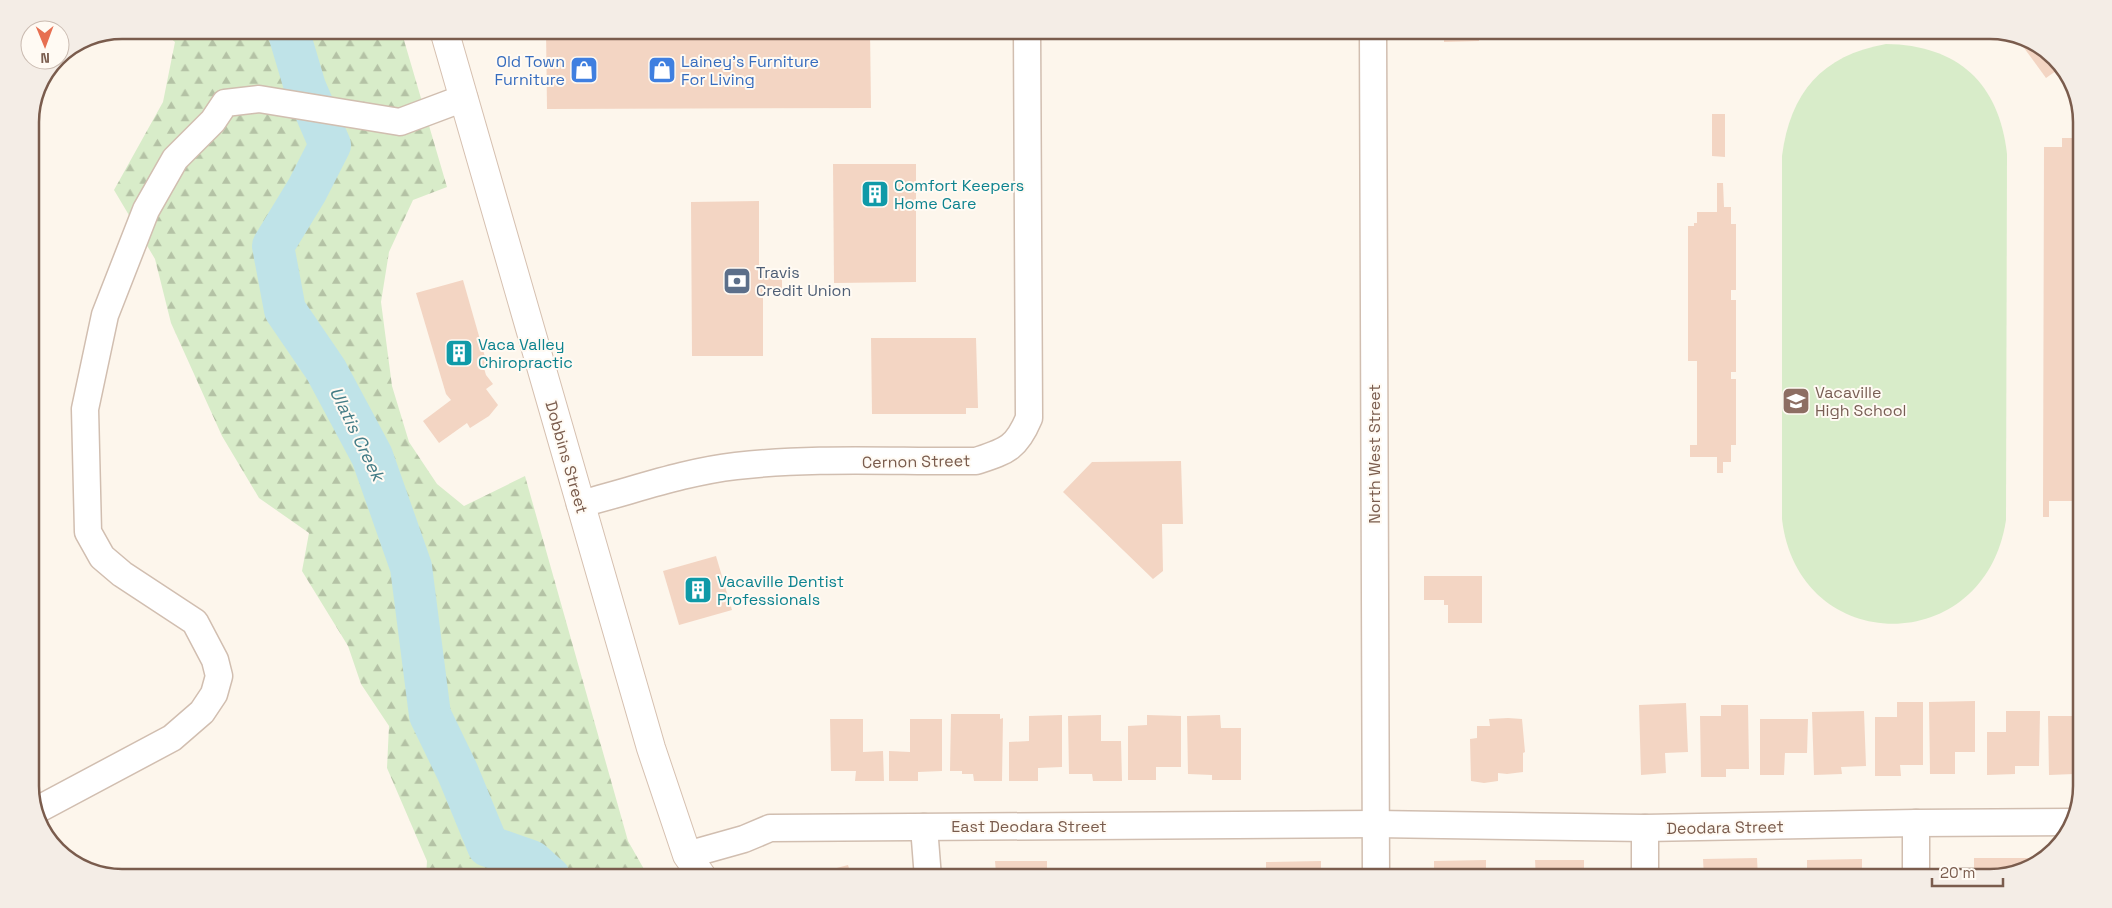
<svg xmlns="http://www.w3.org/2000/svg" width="2112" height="908" viewBox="0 0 2112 908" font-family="'Space Grotesk',sans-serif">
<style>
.green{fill:#d8ecc9}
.forest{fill:url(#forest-firs)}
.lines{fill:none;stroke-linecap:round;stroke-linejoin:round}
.river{stroke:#bfe3e8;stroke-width:42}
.building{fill:#f3d5c3}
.street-casing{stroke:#d1beb0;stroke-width:29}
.secondary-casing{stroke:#d6c0b0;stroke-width:30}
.street{stroke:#fff;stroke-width:26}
.secondary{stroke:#fff;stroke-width:28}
.labels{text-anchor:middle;stroke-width:4;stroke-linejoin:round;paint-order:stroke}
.shop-label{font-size:16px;fill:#366cbe;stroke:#fffaf3;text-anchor:end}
.culture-label{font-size:16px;fill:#0d838f;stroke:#fffaf3;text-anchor:start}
.service-label{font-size:16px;fill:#4e5e75;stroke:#fffaf3;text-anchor:start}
.education-label{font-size:16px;fill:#785e54;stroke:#fffaf3;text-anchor:start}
.street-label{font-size:16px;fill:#7a5c4d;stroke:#fffaf3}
.water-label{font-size:18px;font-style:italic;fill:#437c86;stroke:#fffaf3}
.rim{fill:none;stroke:#7a5c4d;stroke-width:2.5}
</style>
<defs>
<pattern id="forest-firs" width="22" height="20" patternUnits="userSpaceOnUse" patternTransform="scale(1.25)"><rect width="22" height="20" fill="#d8ecc9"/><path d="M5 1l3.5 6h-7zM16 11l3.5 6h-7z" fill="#b4c2a5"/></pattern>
</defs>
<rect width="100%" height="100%" fill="#fdf6ec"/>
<path class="green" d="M1886,44C1958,45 1999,83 2007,154L2006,520C1985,659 1798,658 1782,519V156C1790,93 1822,55 1886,44Z"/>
<path class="forest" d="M161,30H401L447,187L413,200L389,252L381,302L392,386L409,442L437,484L464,506L525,476L628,841L649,878H426L427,861L387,768L389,726L361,684L348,646L302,571L309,533L259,498L222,436L171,323L155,259L114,190L163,102L175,42Z"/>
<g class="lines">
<path class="river" d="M288,30L305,87L330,145L307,190L273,246L285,310L326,370L372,456L411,567L430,715L458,773L488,846L531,861L550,878"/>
</g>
<g class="building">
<path d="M546,30H870L871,108L547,109Z"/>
<path d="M1444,30H1479V41L1444,42Z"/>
<path d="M2018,36L2025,37L2063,66L2046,78L2016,37Z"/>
<path d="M1712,114H1725V157L1712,156Z"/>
<path d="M2062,138H2082V151H2073V216H2082V456H2072V496H2082V501H2049V517H2043L2044,147H2062Z"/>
<path d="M833,164H916V282L834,283Z"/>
<path d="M1717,183H1723L1724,207H1731V224H1736V290H1731V300H1736V372H1731V379H1736V445H1731V462H1723V473H1717V457H1690V445H1697V361H1688V226H1694V223H1697V212H1717Z"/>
<path d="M759,201V265H763L762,270H782V291H763V356H692L691,202Z"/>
<path d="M463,280L487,364L483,365L486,375L493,384L486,389L498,405L489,416L470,428L467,423L439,443L423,421L451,400L446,394L416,293Z"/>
<path d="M871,338H976L978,408H966V414H872Z"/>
<path d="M1181,461L1183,524H1162L1163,571L1153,579L1063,492L1092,462Z"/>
<path d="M716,556L732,610L679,625L663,571Z"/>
<path d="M1424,576H1482V623H1448V605H1444V600H1424Z"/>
<path d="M1975,701V752H1955V774H1930L1929,702Z"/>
<path d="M1897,702H1923V765H1900L1901,776H1875V717H1897Z"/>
<path d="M1686,703L1688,752L1665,753L1666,773L1641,775L1639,705Z"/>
<path d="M1721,705H1748L1749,769H1726V777H1701L1700,716H1721Z"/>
<path d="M1864,711L1866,766L1841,767L1842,774L1814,775L1812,712Z"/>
<path d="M2006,711H2040L2039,766H2015V774L1987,775V732H2006Z"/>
<path d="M951,714H1000V719L1003,718L1002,781H974L973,774H962V771H950Z"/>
<path d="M1062,715V767L1038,768V781H1009V742L1029,741V716Z"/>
<path d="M1101,715V741H1121L1122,781H1093L1092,774H1069L1068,716Z"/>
<path d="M1147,715L1181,716V767H1156V780H1128V726L1147,725Z"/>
<path d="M1220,715L1221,728H1241V780H1212V775L1188,774L1187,716Z"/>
<path d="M2048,716H2082V752H2074V774L2049,775Z"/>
<path d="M1508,718L1522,719L1525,752L1523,753V772L1507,774L1498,773V781L1484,783L1471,781L1470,739L1477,738V726H1490L1489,719Z"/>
<path d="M830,719H863V752L883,751L884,781H855L856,771H831Z"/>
<path d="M910,719H942V771L918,772V781H889V751L910,752Z"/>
<path d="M1760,719H1808L1807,753H1785L1784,775H1760Z"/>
<path d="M1757,858L1758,878H1704L1703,859Z"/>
<path d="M1974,858H2029V866L1990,878H1974Z"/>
<path d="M1862,859V878H1807V860Z"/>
<path d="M1486,860V878H1434V861Z"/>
<path d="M1535,860H1584V878H1536Z"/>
<path d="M995,861H1047V878H992V873H996Z"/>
<path d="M1321,861V878H1266V862Z"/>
<path d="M848,865L852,878H815L814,874Z"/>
<rect x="1063" y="871" width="29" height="7"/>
<path d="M1152,871V878H1123V872Z"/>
<path d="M1237,871V878H1208V872Z"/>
</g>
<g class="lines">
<defs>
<g id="street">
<path d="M1373,30L1376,878"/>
<path d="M580,504C632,491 683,472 736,466C815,457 896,462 976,461C1006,451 1016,449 1029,418L1027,30"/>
<path d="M37,810L172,738L202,712L214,694L219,676L215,660L195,622L122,574L102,557L88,532L85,409L105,315L146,210L175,159L213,121L225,103L259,99L400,122L464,98"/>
<path d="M924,827L928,878"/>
<path d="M1645,828V878"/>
<path d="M687,855L744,839L770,828L1376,824L1645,828L1916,823L2074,822"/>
<path d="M1916,878V823"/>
</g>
<path id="secondary" d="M444,30L651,748L687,855L703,878"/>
</defs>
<use href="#street" class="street-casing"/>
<use href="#secondary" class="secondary-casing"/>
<use href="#street" class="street"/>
<use href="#secondary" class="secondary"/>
</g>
<defs>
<symbol id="shop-square" viewBox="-11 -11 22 22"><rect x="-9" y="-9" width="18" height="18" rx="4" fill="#3f7fe0" stroke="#fffaf3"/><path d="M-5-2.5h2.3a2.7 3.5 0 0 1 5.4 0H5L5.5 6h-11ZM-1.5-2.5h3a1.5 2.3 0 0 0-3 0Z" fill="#fff"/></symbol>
<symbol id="building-square" viewBox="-11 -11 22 22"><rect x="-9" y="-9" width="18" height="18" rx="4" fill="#0f9aa8" stroke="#fffaf3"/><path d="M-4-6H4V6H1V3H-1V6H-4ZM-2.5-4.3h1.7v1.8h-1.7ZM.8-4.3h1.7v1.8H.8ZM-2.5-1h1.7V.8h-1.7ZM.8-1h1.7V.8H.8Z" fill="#fff"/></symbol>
<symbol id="bank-square" viewBox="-11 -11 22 22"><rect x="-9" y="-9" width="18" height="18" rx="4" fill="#5c6f8a" stroke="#fffaf3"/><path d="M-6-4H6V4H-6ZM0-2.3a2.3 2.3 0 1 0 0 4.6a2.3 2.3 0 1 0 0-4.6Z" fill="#fff"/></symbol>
<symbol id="school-square" viewBox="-11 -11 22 22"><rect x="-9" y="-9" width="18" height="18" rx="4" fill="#8d6e63" stroke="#fffaf3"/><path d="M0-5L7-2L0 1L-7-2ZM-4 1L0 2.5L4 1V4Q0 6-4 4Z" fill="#fff"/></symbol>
</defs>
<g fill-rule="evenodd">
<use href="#shop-square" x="568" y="54" width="32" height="32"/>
<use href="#shop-square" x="646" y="54" width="32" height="32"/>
<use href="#building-square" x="859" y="178" width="32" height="32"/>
<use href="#bank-square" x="721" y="265" width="32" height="32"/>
<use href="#building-square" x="443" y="337" width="32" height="32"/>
<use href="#school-square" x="1780" y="385" width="32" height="32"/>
<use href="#building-square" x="682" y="574" width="32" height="32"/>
</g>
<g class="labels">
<g class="shop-label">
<text x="565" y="67">Old Town<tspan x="565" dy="18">Furniture</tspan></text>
<text x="681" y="67" text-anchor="start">Lainey's Furniture<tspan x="681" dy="18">For Living</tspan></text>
</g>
<g class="culture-label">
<text x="894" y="191">Comfort Keepers<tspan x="894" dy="18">Home Care</tspan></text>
<text x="478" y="350">Vaca Valley<tspan x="478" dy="18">Chiropractic</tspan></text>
<text x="717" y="587">Vacaville Dentist<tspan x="717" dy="18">Professionals</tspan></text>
</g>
<g class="service-label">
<text x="756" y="278">Travis<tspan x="756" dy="18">Credit Union</tspan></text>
</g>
<g class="education-label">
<text x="1815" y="398">Vacaville<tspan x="1815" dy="18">High School</tspan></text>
</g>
<g class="street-label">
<text transform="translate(1374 454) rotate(-90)" y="6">North West Street</text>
<text transform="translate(567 457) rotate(74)" y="6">Dobbins Street</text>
<text transform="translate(916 461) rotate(-1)" y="6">Cernon Street</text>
<text x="1029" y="832">East Deodara Street</text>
<text transform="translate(1725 827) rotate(-1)" y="6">Deodara Street</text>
</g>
<g class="water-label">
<text transform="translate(357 434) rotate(64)" y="6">Ulatis Creek</text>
</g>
</g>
<path d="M0 0H2112V908H0ZM122 39H1990A83 83 0 0 1 2073 122V786A83 83 0 0 1 1990 869H122A83 83 0 0 1 39 786V122A83 83 0 0 1 122 39Z" fill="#f4ede6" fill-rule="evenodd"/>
<path class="rim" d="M122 39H1990A83 83 0 0 1 2073 122V786A83 83 0 0 1 1990 869H122A83 83 0 0 1 39 786V122A83 83 0 0 1 122 39Z"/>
<g transform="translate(45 45) rotate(179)"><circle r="24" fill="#fffaf3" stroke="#cabbb1"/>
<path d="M0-4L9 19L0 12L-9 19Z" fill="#e76f51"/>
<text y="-8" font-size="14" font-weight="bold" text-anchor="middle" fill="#7a5c4d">N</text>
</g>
<path d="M1932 878v8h71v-8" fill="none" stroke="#7a5c4d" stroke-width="2.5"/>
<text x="1940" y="878" font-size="15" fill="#7a5c4d" stroke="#fffaf3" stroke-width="4" paint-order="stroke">20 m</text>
</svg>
